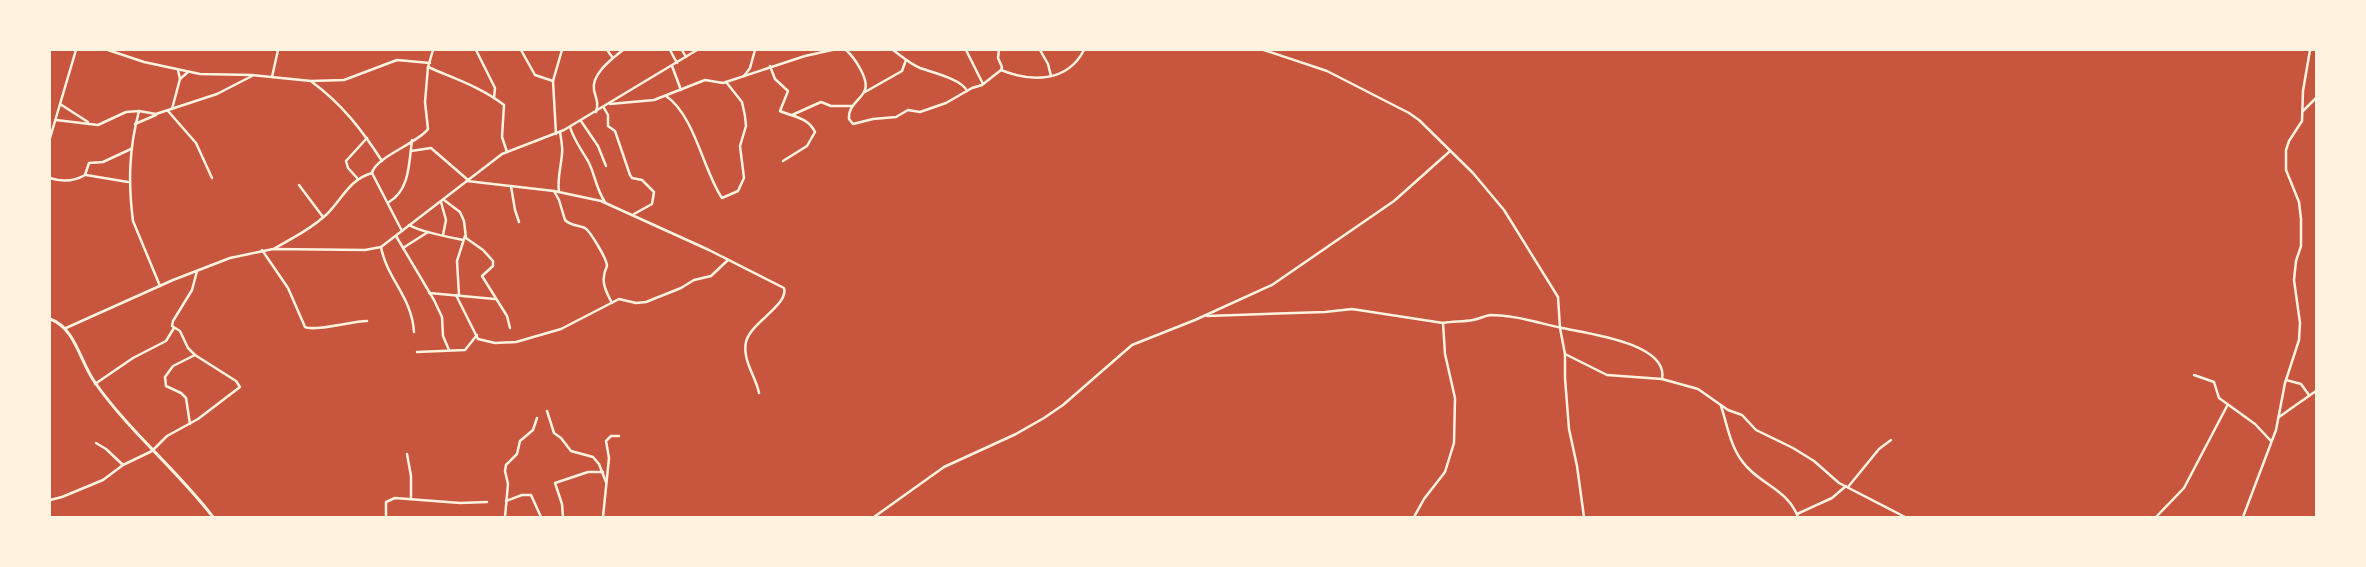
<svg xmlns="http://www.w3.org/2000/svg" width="2366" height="567" viewBox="0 0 2366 567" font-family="Inter,sans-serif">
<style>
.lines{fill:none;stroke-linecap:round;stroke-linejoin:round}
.minor{stroke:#fff3e0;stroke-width:2.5}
.tertiary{stroke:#fff3e0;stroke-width:3}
</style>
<rect width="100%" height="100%" fill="#c8553d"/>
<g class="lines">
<g class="minor">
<path d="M108,50L144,62L200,74L252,75L311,81L344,80L397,60L430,63"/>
<path d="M476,50L495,88L494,98"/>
<path d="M521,50L535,75L553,81"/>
<path d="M607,50L613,58"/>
<path d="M670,50L677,63"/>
<path d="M682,50L686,57"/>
<path d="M846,50C854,57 871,81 864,92C859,101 848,106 849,119L853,124L873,119L896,117L908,110L920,112L946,103L972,88L982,85L1001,70L1002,67L998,58L999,50"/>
<path d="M893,50C901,56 910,64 920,68C931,72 962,79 967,91"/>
<path d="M966,50L983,84"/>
<path d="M1040,50L1048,64L1051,76"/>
<path d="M1264,50L1327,71L1409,113L1419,120L1473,173L1504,210L1558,297L1560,328L1565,354V378L1569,429L1577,466L1584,517"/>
<path d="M672,66L681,90"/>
<path d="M770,66L775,79L788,91L780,111C793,117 808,117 815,132L807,146L783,161"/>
<path d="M428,67C455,79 481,87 504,105L502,137L507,152"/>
<path d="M1001,70C1031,82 1067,83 1084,50"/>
<path d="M744,76L750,68L755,50"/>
<path d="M272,77L278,50"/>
<path d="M180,79L188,72"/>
<path d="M312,82C342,104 362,130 382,161"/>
<path d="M865,92L902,71L906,60"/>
<path d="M666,96C695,116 703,170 722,198L738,191L744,178L740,146L746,126L745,116L742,102L726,82"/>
<path d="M60,104L88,122"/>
<path d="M610,104L654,100L705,80L723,83L805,56L832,50"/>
<path d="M604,108L608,115V126L615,131L630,175L632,178L642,180L654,192L652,204L634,214"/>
<path d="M172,109L180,79L178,70"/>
<path d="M139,111C129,149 128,182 133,221L160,286"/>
<path d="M168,111L196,143L212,178"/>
<path d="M2303,111L2316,98"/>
<path d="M596,112C599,103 596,99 594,90C591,74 612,59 623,50"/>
<path d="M792,115L821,102L831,106H852"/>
<path d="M56,120L98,125L126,112L139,111L156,114L217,94L252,76"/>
<path d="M581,121L598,146L606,166"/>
<path d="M135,124L156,115"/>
<path d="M570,127C574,140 581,149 588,161C595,174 596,189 605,202"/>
<path d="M556,134L553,81L562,50"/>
<path d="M50,138L76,50"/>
<path d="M411,151L431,148L468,180"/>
<path d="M86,175L128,182"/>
<path d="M50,178C62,182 75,181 85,175L89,163L103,162L131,149"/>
<path d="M358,179L348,168L346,161L367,138"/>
<path d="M467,181L554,191L601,201L709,250L784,288C789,305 750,323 746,342C742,360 756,377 759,393"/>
<path d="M299,185L323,217"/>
<path d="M511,186L515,210L519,222"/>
<path d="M554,191L559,200L565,220C571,226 578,225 585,228C590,231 607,259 607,266C600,280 605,290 612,303"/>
<path d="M559,192C557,179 561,167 562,154C563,147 561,139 560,132"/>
<path d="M444,200L460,212L464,221L466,238L483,250L493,261V266L482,276L507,316L510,328"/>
<path d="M389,202C410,190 409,162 412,140"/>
<path d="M441,202L446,220L443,235"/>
<path d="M409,225C421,232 448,237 463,240"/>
<path d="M402,231L372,173C375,157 420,142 428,129L425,102L428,67L433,50"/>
<path d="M396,236L434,300L442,317L443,336L449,350"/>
<path d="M381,247C387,279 412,297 414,332"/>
<path d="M275,248C293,238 312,228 327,214C342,199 350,179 372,173"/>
<path d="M403,248L428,232"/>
<path d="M262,250L288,288L305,327C314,332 352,321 367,321"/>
<path d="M429,293L495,299"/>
<path d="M456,295L478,339L495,343L516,342L561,329L619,299L636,303L646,302L681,288L694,280L711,276L728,260"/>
<path d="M459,295L457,261L465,236"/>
<path d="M1207,316L1325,312L1352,309L1443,323L1445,354L1455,398L1454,443L1445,472L1424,499L1414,517"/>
<path d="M1443,323C1453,321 1463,322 1473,320C1479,319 1484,316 1490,315C1515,315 1538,323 1562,328C1585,333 1669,343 1662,379"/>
<path d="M66,328L173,280L230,258L273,249L365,250L381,247L502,154L564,130L697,50"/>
<path d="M417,352L465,350L477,335"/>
<path d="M1565,354L1607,375L1662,379L1698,389L1728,410L1742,415L1756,430L1793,448L1814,461L1839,483L1905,517"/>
<path d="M2194,375L2214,382L2219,398L2255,424L2271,441"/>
<path d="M2286,380L2301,384L2309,395"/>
<path d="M95,384L133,358L166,341L174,328"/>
<path d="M1721,406C1727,424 1730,445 1742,461C1758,484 1787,488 1798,517"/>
<path d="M547,411L554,433L561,438L571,451L593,457L599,464L606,482"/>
<path d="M2279,417L2316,391"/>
<path d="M190,424L186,398L181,393L166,386L165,377L173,366L195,355"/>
<path d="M96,443L106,449L123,465"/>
<path d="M407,454L411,476V499"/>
<path d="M1848,487L1879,449L1891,440"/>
<path d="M50,500L62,497L103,480L123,465L152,451L167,436L198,419L240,387L236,381L195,355L188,348L180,331L172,326L173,321L192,290L197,271"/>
<path d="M506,501L522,495H531L541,517"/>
<path d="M1797,514L1832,498L1846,486"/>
<path d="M386,517V502L395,498L460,503L487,502"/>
<path d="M505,517L508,484L505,471L506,465L517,454L520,441L533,430L537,418"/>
<path d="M563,517L562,504L555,483L588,472H603"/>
<path d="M603,517L609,458L606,441L611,436H619"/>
<path d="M874,517L944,467L1016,434L1044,418L1063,405L1132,345L1195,320L1272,285L1394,201L1449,152"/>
<path d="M2156,517L2184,488L2227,406"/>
<path d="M2243,517L2276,430L2285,383L2299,340L2300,323L2294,280L2296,261L2301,246V219L2299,202L2286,170V150L2289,141L2302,121L2303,91L2310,50"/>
</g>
<path class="tertiary" d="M50,319C76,328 80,363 96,384C130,432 177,470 213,517"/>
</g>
<rect width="2366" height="567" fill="none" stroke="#fff3e0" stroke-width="102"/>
</svg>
